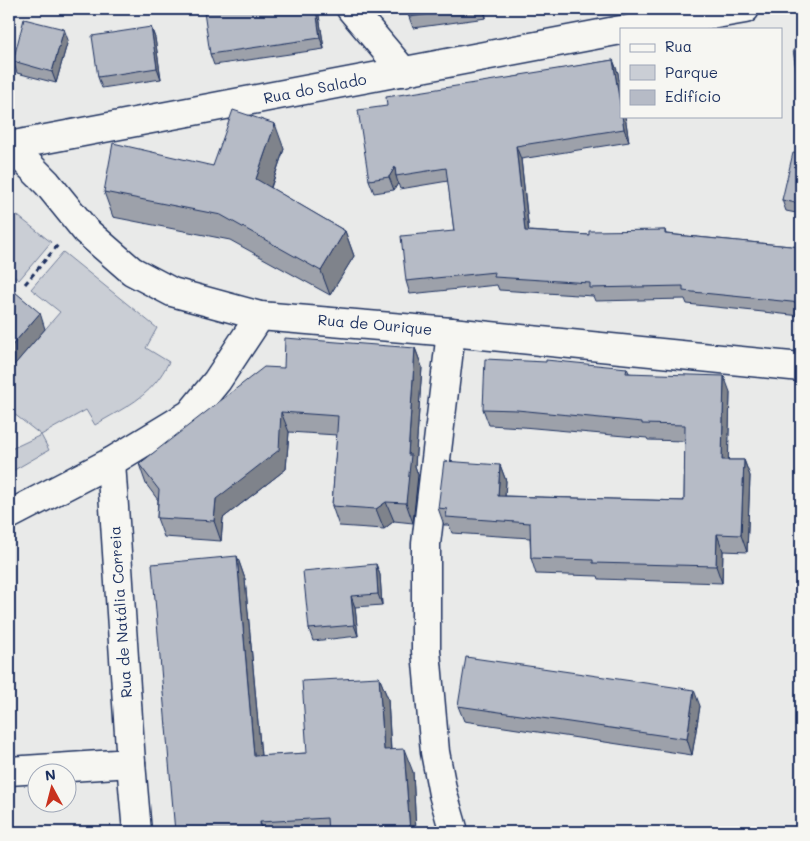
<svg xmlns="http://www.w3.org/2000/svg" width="810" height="841" viewBox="0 0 810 841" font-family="Mali,sans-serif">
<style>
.green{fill:#caced5;stroke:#727e9a}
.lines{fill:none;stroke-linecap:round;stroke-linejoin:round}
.minor-casing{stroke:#1b2f5e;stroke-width:31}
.path{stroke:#1b2f5e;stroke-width:3;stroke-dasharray:5 4;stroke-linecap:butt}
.minor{stroke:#f6f6f2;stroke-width:28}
.wall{fill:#9da1aa;stroke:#1b2f5e}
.shaded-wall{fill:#7f838b;stroke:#1b2f5e}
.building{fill:#b6bbc6;stroke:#1b2f5e}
.labels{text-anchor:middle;stroke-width:4;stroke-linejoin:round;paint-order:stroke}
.street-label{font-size:15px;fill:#1b2f5e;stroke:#f6f6f2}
</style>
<rect width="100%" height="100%" fill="#e9eae9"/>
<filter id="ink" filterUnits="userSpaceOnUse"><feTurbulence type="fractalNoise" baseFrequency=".02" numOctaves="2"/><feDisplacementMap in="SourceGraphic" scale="10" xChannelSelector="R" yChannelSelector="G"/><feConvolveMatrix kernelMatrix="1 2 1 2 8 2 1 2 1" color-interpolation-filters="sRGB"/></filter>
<g filter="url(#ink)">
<g class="green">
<path d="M9,209L51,242L19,280L9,272Z"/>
<path d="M63,252L157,328L146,348L169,362C165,369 161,376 156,382C140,402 116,412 95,425L86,410L41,435L49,450L9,473V450L41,435L9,410V371L60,312L31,289Z"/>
</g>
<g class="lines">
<defs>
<g id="minor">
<path d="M351,9L404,72"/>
<path d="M630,29L745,9"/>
<path d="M9,145L47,183L86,231L132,271L172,292L260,316L451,332L801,367"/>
<path d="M9,146L621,30"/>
<path d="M451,332L426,544V651L435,752L443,794L454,832"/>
<path d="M9,515L111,462L190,414L217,381L260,316"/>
<path d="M131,763L137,832"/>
<path d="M9,771L131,763L111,462"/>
</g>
</defs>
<use href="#minor" class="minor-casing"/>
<path class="path" d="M25,284L58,245"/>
<use href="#minor" class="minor"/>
</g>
<g class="wall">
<path d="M318,9L324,49L214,65L210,54Z"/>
<path d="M408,9H485L486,18L413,28L409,17Z"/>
<path d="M151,27L155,38L161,79L102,88L98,77Z"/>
<path d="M68,40L56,83L17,73L13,61Z"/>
<path d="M613,60L618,73L621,116H625L629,142L521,159L529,231L589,235L665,230L666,234L801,247V316L687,304L685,299L595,301L593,296L499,290L497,285L410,294L406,281L454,231L448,181L400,189L398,183L394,190L374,193L369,180L387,106L520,76Z"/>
<path d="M284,149L271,188L345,231L354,256L330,295L230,240L113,217L104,192Z"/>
<path d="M801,154V214L786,211L782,200Z"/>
<path d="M415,348L422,367L415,466L418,475L413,523L394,521L384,529L339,526L332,506L337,435L289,432L286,469L223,518L221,541L164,537L157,518L158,500L146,484L139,464L284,368Z"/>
<path d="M627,368L629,373L730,392L728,460H744L750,476L747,552L723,551L722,583L599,579L598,576L536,574L531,558L530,538L452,533L449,525H444L438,508L500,465L506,481L505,496L684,501L685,441L648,440L647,438L523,427L489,425L483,409Z"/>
<path d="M237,556L245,579L261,756L307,753L379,677L388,699L391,750L413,772L416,832H175Z"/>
<path d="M376,564L380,575L382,605L355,607L358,636L313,641L309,629Z"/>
<path d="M458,706H700L692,755L464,721Z"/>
</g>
<g class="shaded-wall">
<path d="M316,9H318L324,49L320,38Z"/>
<path d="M483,9H485L486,18Z"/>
<path d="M151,27L155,38L161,79L157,68Z"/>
<path d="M64,29L68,40L56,83L52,72Z"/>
<path d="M613,60L618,73L621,93V110Z"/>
<path d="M622,116H625L629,142L624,129Z"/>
<path d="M275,124L284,149L265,204L256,179Z"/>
<path d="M516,146L521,159L530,244L525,231Z"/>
<path d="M395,167L396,176L398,183L394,190L389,177Z"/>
<path d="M345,231L354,256L330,295L321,271Z"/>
<path d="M40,313L45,329L9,371V349Z"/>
<path d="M415,348L422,367L415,466L418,475L413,523L406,503L408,455Z"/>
<path d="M724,376L730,392L728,476L722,460Z"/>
<path d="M281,412L289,432L286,469L223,518L221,541L214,521L216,499Z"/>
<path d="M744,460L750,476L747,552L741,535Z"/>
<path d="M500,465L506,481L504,512L498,496Z"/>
<path d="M386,502L394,521L384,529L376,509Z"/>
<path d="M717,534L723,551L722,583L716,566Z"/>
<path d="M237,556L245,579L263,778L254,756Z"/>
<path d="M376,564L380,575L382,605L378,594Z"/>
<path d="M351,596L355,607L358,636L354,625Z"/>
<path d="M379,677L388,699L392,773L384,750Z"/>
<path d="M694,690L700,706L692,755L687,739Z"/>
<path d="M404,749L413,772L416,832H410Z"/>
<path d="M260,822L264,832H261Z"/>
</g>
<g class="building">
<path d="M224,9H316L320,38L210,54L204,12Z"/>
<path d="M408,9H468L409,17Z"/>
<path d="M24,19L64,29L52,72L13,61Z"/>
<path d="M151,27L157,68L98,77L92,36Z"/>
<path d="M801,49V102L793,50Z"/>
<path d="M613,60L621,110V116H622L624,129L516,146L525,231L589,235V231L665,230V234L801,247V303L683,291V286L590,288V283L494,277L495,272L406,281L401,236L454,231L446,168L396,176L395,167L389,177L369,180L358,110L387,106L386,97L520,76V75Z"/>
<path d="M233,110L275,124L256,179L345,231L321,271L221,215L104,192L113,143L213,166Z"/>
<path d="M793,153L801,154V204L782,200Z"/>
<path d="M9,287L40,313L9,349Z"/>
<path d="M285,338L415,348L408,455H411L406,503L386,502L376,509L332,506L338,416L281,412L279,450L216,499L214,521L157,518L159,490L139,464L264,367L284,368Z"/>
<path d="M485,359L546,362V360L627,368L626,373L724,376L722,460H744L741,535L717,534L716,566L593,563V560L531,558L530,523L446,517L447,509L438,508L444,461L500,465L498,496L684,501L685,425L642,424V422L517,410L483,409Z"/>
<path d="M237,556L254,756L307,753L302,681L379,677L384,750L404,749L410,832H328L327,818L260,822L261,832H175L152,564Z"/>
<path d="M376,564L378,594L351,596L354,625L309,629L303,571Z"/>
<path d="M466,657L694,690L687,739L458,706Z"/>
</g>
</g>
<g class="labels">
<g class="street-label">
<text transform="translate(315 89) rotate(-11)" y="5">Rua do Salado</text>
<text transform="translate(375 325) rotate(5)" y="5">Rua de Ourique</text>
<text transform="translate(121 612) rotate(-94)" y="5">Rua de Natália Correia</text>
</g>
</g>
<rect width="810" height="841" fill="none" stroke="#f6f6f2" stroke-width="30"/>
<rect x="15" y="15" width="780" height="811" fill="none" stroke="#1b2f5e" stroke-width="2" filter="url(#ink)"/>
<rect x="620" y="28" width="162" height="90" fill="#f6f6f2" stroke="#9ea6b7"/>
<rect x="630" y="44" width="25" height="8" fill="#f6f6f2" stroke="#9ea6b7"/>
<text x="665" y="52" font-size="15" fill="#1b2f5e">Rua</text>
<rect x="630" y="65" width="25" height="15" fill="#caced5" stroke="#9ea6b7"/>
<text x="665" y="78" font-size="15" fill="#1b2f5e">Parque</text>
<rect x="630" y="90" width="25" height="15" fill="#b6bbc6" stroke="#9ea6b7"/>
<text x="665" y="102" font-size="15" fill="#1b2f5e">Edifício</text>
<g transform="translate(52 788) rotate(353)"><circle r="24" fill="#f6f6f2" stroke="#9ea6b7"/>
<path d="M0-4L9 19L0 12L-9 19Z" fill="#c8321e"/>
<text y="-8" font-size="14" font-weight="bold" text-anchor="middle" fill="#1b2f5e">N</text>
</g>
</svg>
